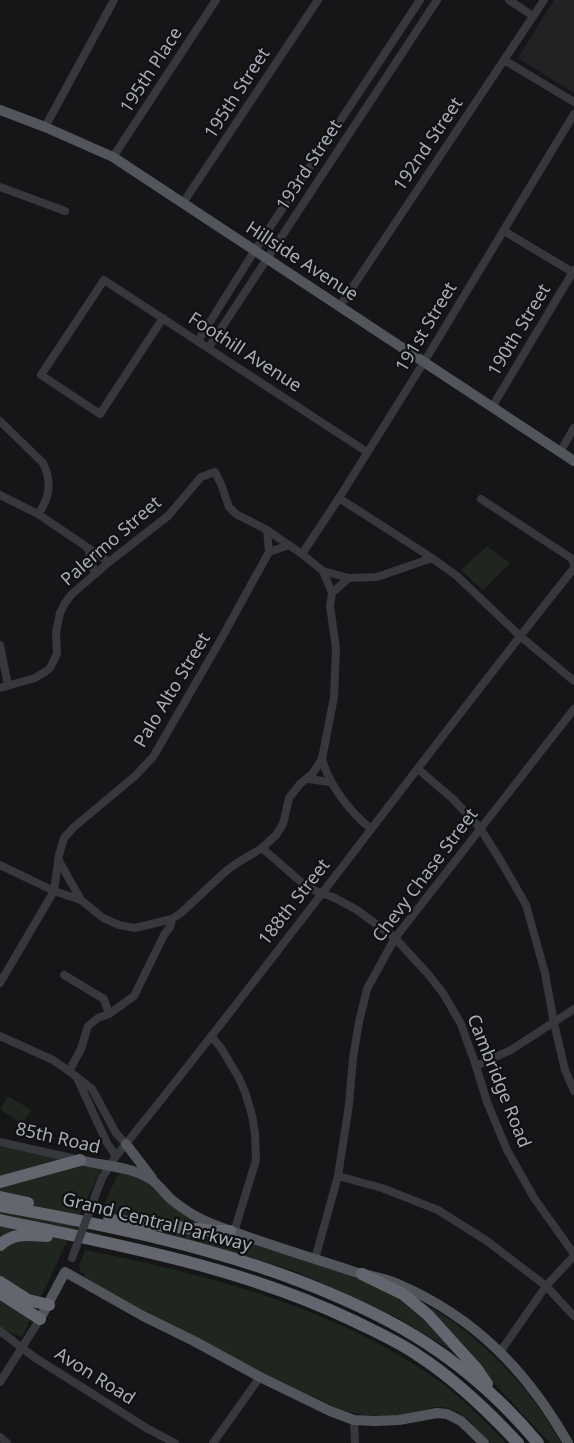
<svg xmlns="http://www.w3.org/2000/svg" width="574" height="1443" viewBox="0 0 574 1443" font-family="'Noto Sans',sans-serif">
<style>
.built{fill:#222225}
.green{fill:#1e261f}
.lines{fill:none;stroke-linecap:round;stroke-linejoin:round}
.minor{stroke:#37383d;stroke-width:8}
.major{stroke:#53555c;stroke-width:10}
.highway{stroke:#63666e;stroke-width:12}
.minor-bridge{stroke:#37383d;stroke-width:8}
.labels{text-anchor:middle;stroke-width:4.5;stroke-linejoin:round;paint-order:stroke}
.street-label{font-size:18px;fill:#a8adb8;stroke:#111113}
</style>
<rect width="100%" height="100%" fill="#161618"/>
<path class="built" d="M554,0H574V93L518,58Z"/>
<g class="green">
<path d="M487,546L510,563L483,590L461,570Z"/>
<path d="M8,1096L31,1110L22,1124L0,1109Z"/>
<path d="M0,1146L105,1161L74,1227L116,1239L72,1231L22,1337L0,1328Z"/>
<path d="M121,1173L140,1175L197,1220V1225L99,1215L116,1178Z"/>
<path d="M113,1223L218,1234L246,1240L366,1278L405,1299L454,1352L393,1315L295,1271L208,1245L175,1236Z"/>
<path d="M85,1250C185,1270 286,1295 377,1343C399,1355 422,1368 443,1384C466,1402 486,1422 506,1443H490L467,1418L458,1412L444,1407H435L415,1412L391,1416L363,1415L342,1410L235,1361L85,1278L84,1273H81L79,1266Z"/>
<path d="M420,1301C431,1308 444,1315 455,1323C498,1356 535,1396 561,1443H550L473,1361Z"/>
</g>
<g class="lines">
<g class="minor">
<path d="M509,0L533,16"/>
<path d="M504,60L574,102"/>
<path d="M45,127L114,0"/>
<path d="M113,157L216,0"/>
<path d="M0,187L65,211"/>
<path d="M183,203L318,0"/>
<path d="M504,231L574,273"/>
<path d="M340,306L544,0"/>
<path d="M163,318L100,414L41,375L104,280L367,452"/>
<path d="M198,341L255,250L420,0"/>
<path d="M209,347L437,0"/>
<path d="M492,407L574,270"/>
<path d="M0,421L43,463C52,481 50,498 38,514"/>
<path d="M560,452L574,428"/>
<path d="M0,495L38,514L109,562"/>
<path d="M339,498L432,558"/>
<path d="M481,499L571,558L574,564"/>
<path d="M88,548L95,574"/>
<path d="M269,552L289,545"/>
<path d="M302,554L339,498L424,362L574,114"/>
<path d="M332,593L349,578"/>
<path d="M0,645L8,685"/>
<path d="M0,688L35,678L45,672L50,668L57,654L56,632L60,613L65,603L72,594L109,562L168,516L201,477L215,472L221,484L229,507L236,514L267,530L302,554L323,571L349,578L377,577L432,558L457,576L520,636L574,681"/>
<path d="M322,759C329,785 350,812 371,829"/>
<path d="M418,769L453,799L480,828L502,863L526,905L545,973L554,1023L565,1070L574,1091"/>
<path d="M308,779L330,782"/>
<path d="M262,848L308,888L335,898L357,910L395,938L428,974L443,993L461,1024L476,1066L487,1102L507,1150L534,1198L574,1254"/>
<path d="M59,861L81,900"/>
<path d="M0,865L54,891L81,900L103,918L119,925L135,928L172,919"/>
<path d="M64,975L104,999L109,1014"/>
<path d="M0,983L54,891L59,855L64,838L74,827L135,776L153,757L220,641L269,552L267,530"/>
<path d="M0,1036L53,1060L69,1071L92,1089L116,1133L126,1144"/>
<path d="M211,1036L221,1048L239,1078L245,1092L252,1115L255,1134L256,1160L234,1232"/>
<path d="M476,1066L511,1050L574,1009"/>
<path d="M69,1071L81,1049L88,1026L98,1018L109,1014L134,996L164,935L170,927L172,919L181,913L226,871L237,863L262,848L276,835L283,824L289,798L300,784L313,773L322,759L334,697L336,648L330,606L332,593L323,571"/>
<path d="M78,1080L107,1143L116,1156"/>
<path d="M0,1142L76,1159"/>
<path d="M338,1176L382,1188L438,1210L487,1241L546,1286L574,1316"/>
<path d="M94,1199L102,1178L116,1156C273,963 419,762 574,568"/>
<path d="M315,1259L338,1176L349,1105L353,1058L359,1022L367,989L395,938L574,709"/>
<path d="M0,1331L34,1357L148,1429L175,1443"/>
<path d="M500,1352L546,1286L574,1256"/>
<path d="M0,1382L40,1319"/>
<path d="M354,1420L355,1443"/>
<path d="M0,1437L7,1443"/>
<path d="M213,1443L260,1377"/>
</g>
<g class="major">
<path d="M0,110L45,127L113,157L574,461"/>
<path d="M126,1144L152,1178"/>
<path d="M80,1160C103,1166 131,1166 152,1180C159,1185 165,1194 172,1200C184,1210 197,1218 212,1224C259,1242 307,1256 355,1272C369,1276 385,1278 398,1284C475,1317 527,1371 568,1443"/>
<path d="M40,1319L65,1272L143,1316L194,1341L260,1377L330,1411L354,1420L375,1421L399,1420L437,1413L447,1414L461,1421L484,1443"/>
</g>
<g class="highway">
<path d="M0,1182L80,1160"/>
<path d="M0,1197L28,1203"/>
<path d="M0,1206C106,1225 212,1246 312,1286C352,1302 391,1320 426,1343C468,1370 506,1405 538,1443"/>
<path d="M0,1220C122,1246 241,1267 354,1321C376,1332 399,1342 419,1356C456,1380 488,1411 518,1443"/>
<path d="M109,1220L215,1231H230"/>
<path d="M0,1245C14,1232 29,1235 47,1236"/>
<path d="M362,1274L403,1294L428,1315L476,1368L487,1384"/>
<path d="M0,1282L28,1300L49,1305"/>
<path d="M0,1293L40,1319"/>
</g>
<path class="minor-bridge" d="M72,1258L94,1199"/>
</g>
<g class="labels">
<g class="street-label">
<text transform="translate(151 70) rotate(-57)" y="6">195th Place</text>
<text transform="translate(237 93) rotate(-57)" y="6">195th Street</text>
<text transform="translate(428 144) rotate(-56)" y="6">192nd Street</text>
<text transform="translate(309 165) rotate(-57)" y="6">193rd Street</text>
<text transform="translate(302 261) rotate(33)" y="6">Hillside Avenue</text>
<text transform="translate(426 327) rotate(-59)" y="6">191st Street</text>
<text transform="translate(519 330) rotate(-59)" y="6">190th Street</text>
<text transform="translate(245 352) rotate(33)" y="6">Foothill Avenue</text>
<text transform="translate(111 541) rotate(-41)" y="6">Palermo Street</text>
<text transform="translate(172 690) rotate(-59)" y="6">Palo Alto Street</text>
<text transform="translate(425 875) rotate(-53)" y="6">Chevy Chase Street</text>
<text transform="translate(294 902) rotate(-52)" y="6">188th Street</text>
<text transform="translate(499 1081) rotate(68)" y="6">Cambridge Road</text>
<text transform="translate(58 1138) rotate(13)" y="6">85th Road</text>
<text transform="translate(157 1222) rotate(14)" y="6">Grand Central Parkway</text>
<text transform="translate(95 1376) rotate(32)" y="6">Avon Road</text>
</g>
</g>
</svg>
